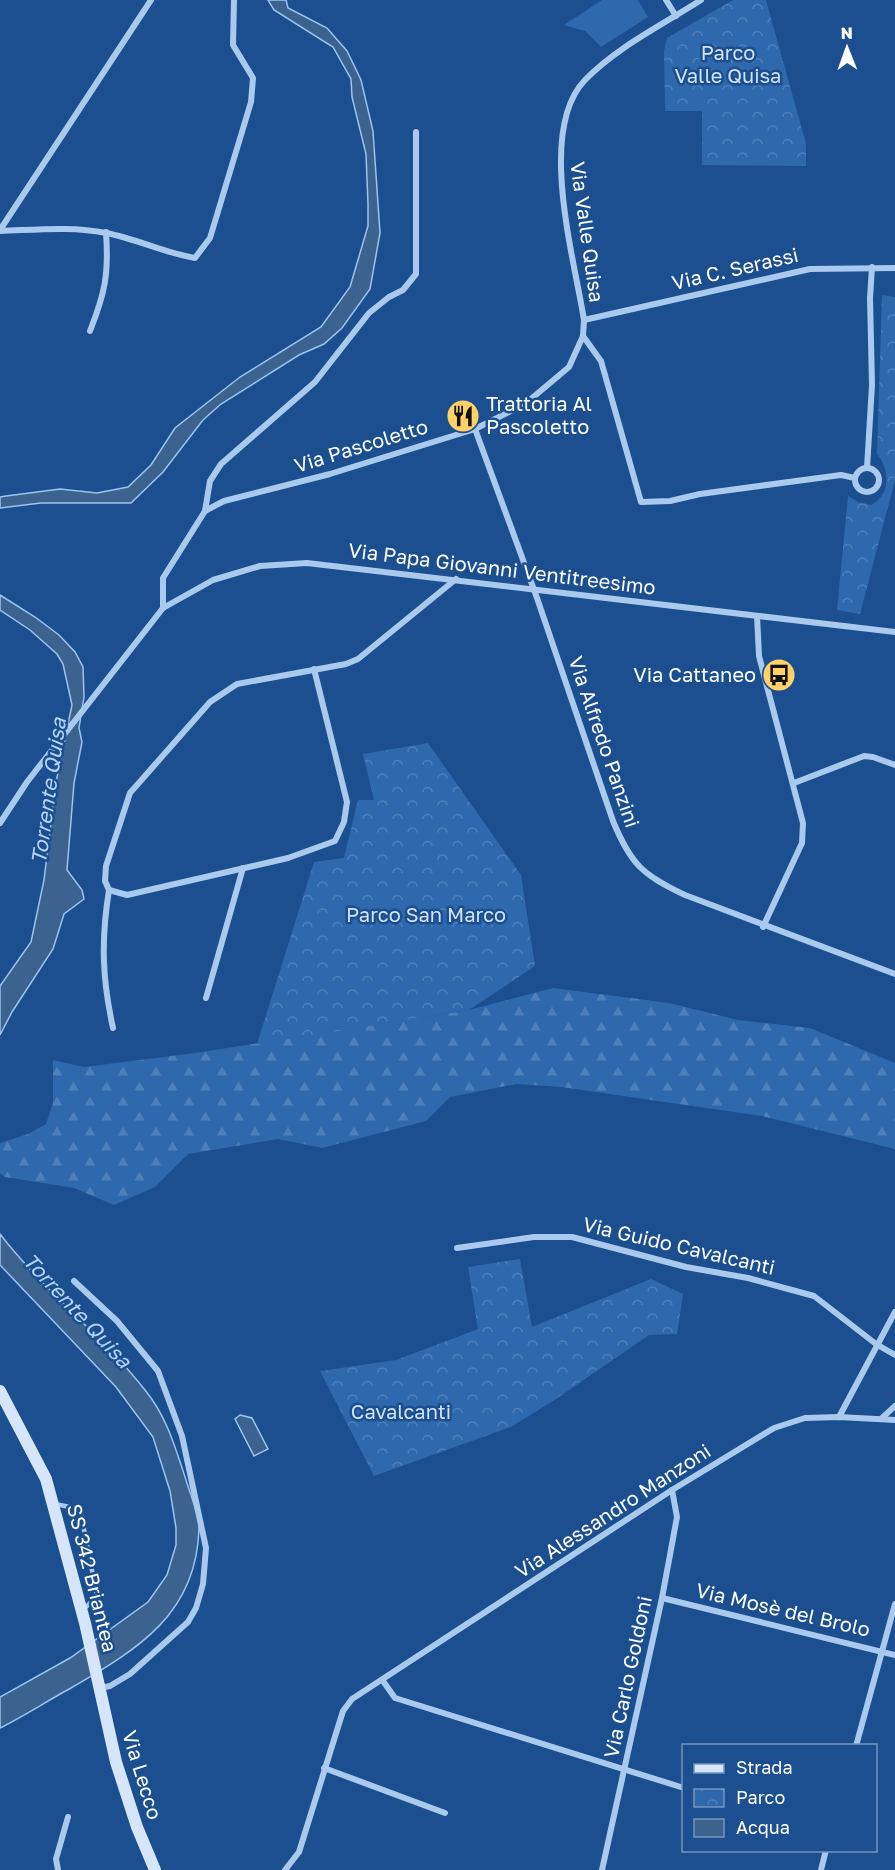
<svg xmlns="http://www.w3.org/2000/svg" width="895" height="1870" viewBox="0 0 895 1870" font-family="'Golos Text',sans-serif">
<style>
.grass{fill:#2e69ad}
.forest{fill:url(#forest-firs)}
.park{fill:url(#park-crowns)}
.water{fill:#3c6290;stroke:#9cc4f0;stroke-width:1.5}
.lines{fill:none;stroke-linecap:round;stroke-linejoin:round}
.lane{stroke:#a9c9ee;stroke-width:4.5}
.street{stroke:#a9c9ee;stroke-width:6}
.secondary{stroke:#d6e6fa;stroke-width:12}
.labels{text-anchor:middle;stroke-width:5;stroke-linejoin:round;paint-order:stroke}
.park-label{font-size:20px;fill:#cfe3fa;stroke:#1b4f8f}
.street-label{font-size:20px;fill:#fff;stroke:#1b4f8f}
.poi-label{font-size:20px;fill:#fff;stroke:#1b4f8f;text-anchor:start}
.water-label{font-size:21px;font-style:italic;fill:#b5d3f5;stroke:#1b4f8f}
</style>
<defs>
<pattern id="forest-firs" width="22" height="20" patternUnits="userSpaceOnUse" patternTransform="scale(1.5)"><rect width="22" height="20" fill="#2e69ad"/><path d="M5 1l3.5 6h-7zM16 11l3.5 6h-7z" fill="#4d80b9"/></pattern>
<pattern id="park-crowns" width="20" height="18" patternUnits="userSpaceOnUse" patternTransform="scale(1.5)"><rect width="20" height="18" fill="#2e69ad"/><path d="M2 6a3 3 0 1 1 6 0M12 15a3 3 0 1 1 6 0" fill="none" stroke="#4d80b9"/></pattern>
</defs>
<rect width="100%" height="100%" fill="#1b4f8f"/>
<path class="grass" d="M602,0H638L648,17L601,47L585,31L564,25Z"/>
<path class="forest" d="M553,988L669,1003L738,1020L810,1028L895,1063V1149L762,1116L561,1087L517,1084L450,1097L426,1121L322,1148L278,1139L188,1154L155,1187L114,1205L74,1188L5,1177L0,1173V1143L28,1134L46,1124L53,1103V1060L84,1067L195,1053L469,1010Z"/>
<g class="park">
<path d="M733,0H766L806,144V166L702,165V111H665L664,51L667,38Z"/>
<path d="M882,295L895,297V480L860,614L837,610L848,496L858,502L871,505C891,495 890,470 877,454Z"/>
<path d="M428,743L521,875L535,966L469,1010L257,1044L314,862L344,858L358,800H374L363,754Z"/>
<path d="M520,1259L532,1327L651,1279L683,1294L677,1334L649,1335L556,1399L511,1427L374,1476L320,1371L396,1360L478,1329L468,1267Z"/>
</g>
<g class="water">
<path d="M268,0H286L288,8L327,28L347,51L361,80L373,131L380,233L370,289L342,328L324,344L299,355L221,404L203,420L163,472L131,503H41L0,508V497L6,496L60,489L97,493L128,487L151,465L175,428L240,377L321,327L350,287L368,226V204L366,154L352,97L351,79L333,47L274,10Z"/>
<path d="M0,595L35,617L59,635L75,652L83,667L84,697L79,728L82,742L74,783L67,870L82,890L84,899L64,914L53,949L12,1012L0,1035V986L31,942L44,880L56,782L72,705L63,664L57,654L30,630L0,610Z"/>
<path d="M0,1234C44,1291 101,1334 145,1390C167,1417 175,1447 186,1480C190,1494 199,1513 199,1528C197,1614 138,1649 71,1688C47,1701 24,1716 0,1728V1697L70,1658L148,1602L167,1575L176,1545V1528L170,1491L153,1437L116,1387L0,1265Z"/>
<path d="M240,1415L252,1418L268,1449L254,1456L235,1419Z"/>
</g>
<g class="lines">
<path class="lane" d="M55,1504L80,1509L97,1596L84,1609"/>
<g class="street">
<path d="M666,0L676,16"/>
<path d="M0,230L151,0"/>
<path d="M0,231C34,230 72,226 106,233C137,239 165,253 195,258L210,238L251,102L253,78L233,45L234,0"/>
<path d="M584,320L810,269L895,268"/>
<path d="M90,331C105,293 109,274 106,232"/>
<path d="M583,336L601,361L641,502L670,501L700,494L841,475L855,478"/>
<path d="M475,429L537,598L613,821C631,865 643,875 685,895L895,974"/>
<path d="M867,468L872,385L870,298L872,267"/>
<circle cx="867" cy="480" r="12"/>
<path d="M205,511L210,481L221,464L315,382L369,313L389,297L403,290L416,274V132"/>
<path d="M163,608V578L205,511L224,501L330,474L475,429L525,404L569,367L583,336L584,320C574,257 537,130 585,80C617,47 662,25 701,0"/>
<path d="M757,616L759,656L803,823L802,843L763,927"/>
<path d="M794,783L864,756L873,757L895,765"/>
<path d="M0,823L27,782L163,608L213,580L260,566L307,563L895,632"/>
<path d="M109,890L127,895L288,858L335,841L344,822L347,802L314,669"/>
<path d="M206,998L243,868"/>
<path d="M113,1028C102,978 101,940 109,890L105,881L106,866L130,793L210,702L237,684L346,664L358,659L456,579"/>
<path d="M457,1248L534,1237H572L686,1267L748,1278L814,1296L876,1344L895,1355"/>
<path d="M74,1281L117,1321L158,1371L182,1436L206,1548L203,1584L196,1608L188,1622L130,1674L110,1686L100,1688"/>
<path d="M839,1417L895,1312"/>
<path d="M881,1419L895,1406"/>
<path d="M662,1598L895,1655"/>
<path d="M383,1681L395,1698L684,1788"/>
<path d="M856,1746L895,1604"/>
<path d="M324,1768L445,1813"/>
<path d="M58,1870L56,1859L68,1817"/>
<path d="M285,1870L299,1852L343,1711L352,1699L672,1490L774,1428L805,1418L839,1417L895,1420"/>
<path d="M602,1870L662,1598L677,1517L672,1490"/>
<path d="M821,1870L826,1850"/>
</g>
<path class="secondary" d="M0,1391L46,1479L85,1623L116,1762L137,1827L155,1870"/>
</g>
<defs>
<symbol id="restaurant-disc" viewBox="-11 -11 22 22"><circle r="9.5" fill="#ffd166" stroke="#1b4f8f"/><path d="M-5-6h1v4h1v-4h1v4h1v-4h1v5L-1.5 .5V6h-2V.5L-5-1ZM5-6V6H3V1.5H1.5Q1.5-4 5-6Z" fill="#111"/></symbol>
<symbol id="bus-disc" viewBox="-11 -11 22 22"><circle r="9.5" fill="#ffd166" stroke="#1b4f8f"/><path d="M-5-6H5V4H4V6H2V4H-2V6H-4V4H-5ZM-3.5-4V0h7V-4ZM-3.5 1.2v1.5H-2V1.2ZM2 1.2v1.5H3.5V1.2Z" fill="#111"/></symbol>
</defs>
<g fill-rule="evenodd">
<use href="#restaurant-disc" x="444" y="397" width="38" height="38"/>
<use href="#bus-disc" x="760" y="656" width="38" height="38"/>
</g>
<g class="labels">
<g class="park-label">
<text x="728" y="60">Parco<tspan x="728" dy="23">Valle Quisa</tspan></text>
<text x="426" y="922">Parco San Marco</text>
<text x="401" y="1419">Cavalcanti</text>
</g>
<g class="street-label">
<text transform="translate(587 232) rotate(82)" y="7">Via Valle Quisa</text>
<text transform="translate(735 269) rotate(-13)" y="7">Via C. Serassi</text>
<text transform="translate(361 446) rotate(-17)" y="7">Via Pascoletto</text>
<text transform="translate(502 569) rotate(7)" y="7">Via Papa Giovanni Ventitreesimo</text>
<text transform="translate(604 742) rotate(71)" y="7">Via Alfredo Panzini</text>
<text transform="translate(679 1246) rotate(13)" y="7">Via Guido Cavalcanti</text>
<text transform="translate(613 1511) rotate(-33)" y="7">Via Alessandro Manzoni</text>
<text transform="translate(92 1578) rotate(76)" y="7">SS 342 Briantea</text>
<text transform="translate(783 1610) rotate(13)" y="7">Via Mosè del Brolo</text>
<text transform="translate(628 1677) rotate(-78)" y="7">Via Carlo Goldoni</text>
<text transform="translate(142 1775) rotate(73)" y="7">Via Lecco</text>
</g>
<g class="poi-label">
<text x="486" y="411">Trattoria Al<tspan x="486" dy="23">Pascoletto</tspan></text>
<text x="756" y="682" text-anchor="end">Via Cattaneo</text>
</g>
<g class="water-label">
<text transform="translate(49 791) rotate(-82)" y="7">Torrente Quisa</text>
<text transform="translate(77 1311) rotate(47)" y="7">Torrente Quisa</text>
</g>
</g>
<rect x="682" y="1744" width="195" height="108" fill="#1b4f8f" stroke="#7695bc" stroke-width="1.5"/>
<rect x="694" y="1764" width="30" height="9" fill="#d6e6fa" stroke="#7695bc" stroke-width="1.5"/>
<text x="736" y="1774" font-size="18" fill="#ffffff">Strada</text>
<rect x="694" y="1789" width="30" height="18" fill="url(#park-crowns)" stroke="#7695bc" stroke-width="1.5"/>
<text x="736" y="1804" font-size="18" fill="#ffffff">Parco</text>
<rect x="694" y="1819" width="30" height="18" fill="#3c6290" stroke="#7695bc" stroke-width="1.5"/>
<text x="736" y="1834" font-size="18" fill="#ffffff">Acqua</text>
<g transform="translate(847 48) rotate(359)" stroke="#1b4f8f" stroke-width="4.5" paint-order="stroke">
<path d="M0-4.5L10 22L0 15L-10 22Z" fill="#ffffff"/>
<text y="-9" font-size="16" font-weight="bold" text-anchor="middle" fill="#ffffff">N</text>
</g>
</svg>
